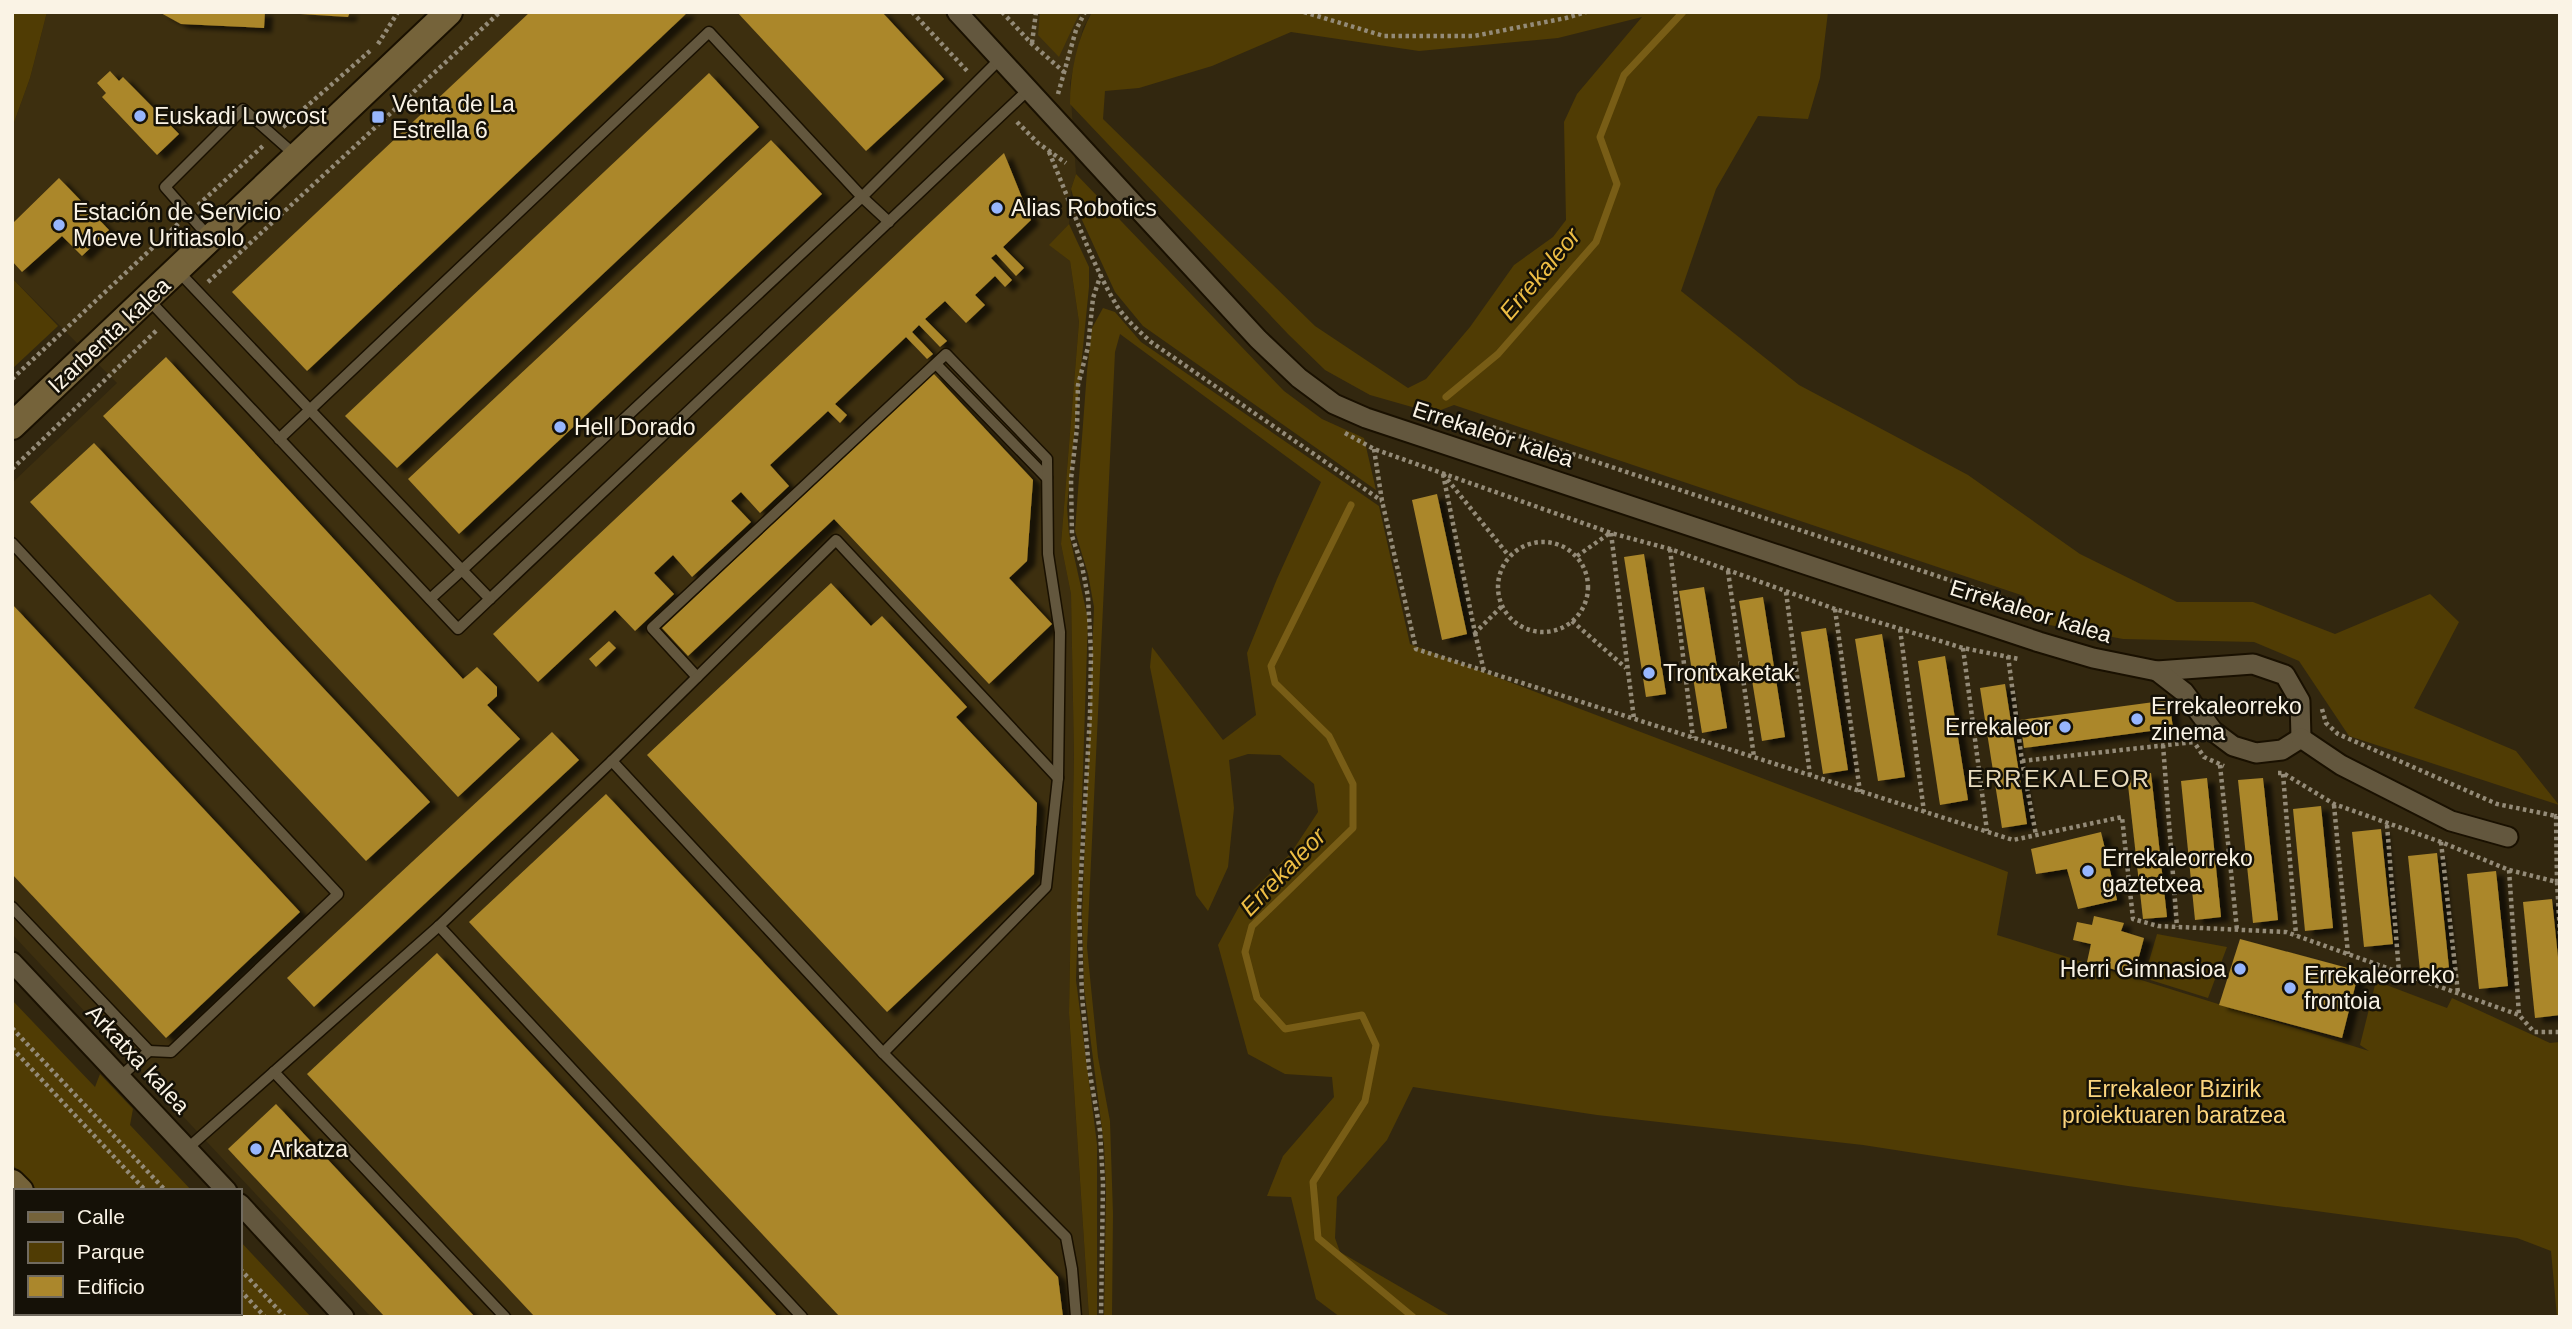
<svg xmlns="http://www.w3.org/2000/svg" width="2572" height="1329" viewBox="0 0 2572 1329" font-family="Arial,sans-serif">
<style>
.built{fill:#3d2f0f}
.green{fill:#503c04;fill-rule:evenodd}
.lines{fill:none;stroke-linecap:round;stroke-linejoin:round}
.stream{stroke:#785d16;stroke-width:7}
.building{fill:#ab872c;filter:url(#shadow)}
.service-casing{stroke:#191000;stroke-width:13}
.minor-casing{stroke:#191000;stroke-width:23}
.secondary-casing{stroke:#191000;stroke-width:30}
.path{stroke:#948b78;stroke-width:4.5;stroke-dasharray:3.5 3.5;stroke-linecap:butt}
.service{stroke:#63573e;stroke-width:10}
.minor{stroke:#63573e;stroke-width:19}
.secondary{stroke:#75633a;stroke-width:26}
.poi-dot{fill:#97b6fd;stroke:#151107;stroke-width:2.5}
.labels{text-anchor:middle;stroke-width:5;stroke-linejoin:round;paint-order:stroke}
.poi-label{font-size:23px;fill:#faf3e5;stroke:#151107;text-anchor:start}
.street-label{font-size:23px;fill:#faf3e5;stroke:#151107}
.park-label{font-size:23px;fill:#fbd47d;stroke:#151107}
.water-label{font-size:24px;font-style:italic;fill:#edbd44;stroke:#151107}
.neighbourhood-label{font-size:24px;letter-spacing:2px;fill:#e8dbbe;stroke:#151107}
</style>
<defs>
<filter id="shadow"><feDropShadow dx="8" dy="4.5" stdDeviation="2" flood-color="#0009"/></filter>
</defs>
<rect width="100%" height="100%" fill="#32270f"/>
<path class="built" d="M47,12H1092L1083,28L1070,83L1076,174L1071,189L1069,224L1050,245L1070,261L1079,322L1061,544L1071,594L1074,755L1069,1014L1089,1317H371L12,934V483L117,383L12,278V128L30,78Z"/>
<g class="green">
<path d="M12,12H47L30,78L12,128Z"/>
<path d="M1040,12H1080L1059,57L1038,35Z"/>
<path d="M1092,12H1828L1820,78L1808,119L1758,116L1716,189L1681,291L1799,385L1968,475L2080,554L2177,602H2253L2335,634L2430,594L2459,622L2414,708L2516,751L2559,805L2349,736L2299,661L2254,642L2123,639L2039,623L2024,596L1454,405L1433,413L1370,395L1325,370L1288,334L1070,104C1070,73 1077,39 1092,12ZM1642,17L1577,94L1564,122L1566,220L1553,237L1514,265L1470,327L1426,379L1408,388L1315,326L1103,119L1105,91L1139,88L1212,66L1291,32L1419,51L1558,38Z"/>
<path d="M1076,174L1284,391L1322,419L1364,438L1376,490L1143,326L1115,292L1077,209L1071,189Z"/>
<path d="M1069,224L1089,267V287L1067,507L1069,533L1088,619L1076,980L1097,1144V1317H1089L1069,1013L1074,755L1071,594L1061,544L1079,322L1070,261L1049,245Z"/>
<path d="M12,278L58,326L12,369Z"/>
<path d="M1103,308L1115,312L1141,342L1379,506L1410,644L2008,872L1997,935L2369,1051L2360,1045L2376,981L2447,1008L2452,998L2550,1043L2560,1042V1317H2557L2551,1251L2517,1238L2128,1186L1863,1145L1597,1115L1413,1087L1387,1140L1337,1197L1335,1238L1340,1252L1452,1317H1340L1316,1299L1291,1197L1267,1196L1283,1156L1334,1097L1332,1077L1285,1074L1248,1054L1218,945L1242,901L1291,853L1318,812L1314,784L1280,755L1248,754L1229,760L1234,808L1228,867L1208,911L1196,895L1150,667L1152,647L1223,740L1256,715L1247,653L1277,579L1321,482L1120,334L1115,352L1087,947L1098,1057L1110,1121L1113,1214L1112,1317H1104L1106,1191L1104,1145L1084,988L1082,916L1094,607L1088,574L1075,531L1087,371L1092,328Z"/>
<path d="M2157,934L2227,947L2208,998L2144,978Z"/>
<path d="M12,1000L95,1087L100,1074L133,1109L130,1125L192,1191H37L12,1164Z"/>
<path d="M240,1241L311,1317H154L151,1313H240Z"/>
<path d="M12,1261L16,1265V1313H61L64,1317H12Z"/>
</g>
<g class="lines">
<g class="stream">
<path d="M1446,397L1498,354L1596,242L1617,184L1600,137L1624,75L1683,12"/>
<path d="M1351,505L1271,666L1275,683L1329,736L1353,784V828L1252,926L1245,952L1257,998L1285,1029L1362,1015L1376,1045L1365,1101L1313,1182L1318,1238L1413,1317"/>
</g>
</g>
<g class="building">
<path d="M159,12H265L264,28L181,24Z"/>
<path d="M300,12H350L348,17L300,14Z"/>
<path d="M530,12H688L307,371L232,292Z"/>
<path d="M737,12H882L944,79L866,151Z"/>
<path d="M110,71L119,81L123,77L179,134L157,155L102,97L106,93L97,83Z"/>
<path d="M709,73L759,127L397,468L345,416Z"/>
<path d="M771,140L822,194L459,534L408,479Z"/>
<path d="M1004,153L1031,220L1003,247L1024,268L1016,276L996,254L991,258L1012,280L1005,287L995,276L975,295L985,305L966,323L945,301L925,319L947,341L940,347L919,325L912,332L933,354L927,359L906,337L835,404L847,415L840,423L828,411L770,465L789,486L760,513L741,492L731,501L751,522L692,577L673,555L654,573L674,594L635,631L615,610L538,682L493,634Z"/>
<path d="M59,178L109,230L82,256L62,236L22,272L12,261L14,222Z"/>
<path d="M166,357L463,679L477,667L497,687V696L487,705L520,739L458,797L103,416Z"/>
<path d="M933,373L1033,480L1027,561L1009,578L1052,624L989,684L834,519L688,656L662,628Z"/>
<path d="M94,443L430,802L366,861L30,502Z"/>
<path d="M1437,494L1467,634L1442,640L1412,500Z"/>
<path d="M1644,554L1666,694L1646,697L1624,557Z"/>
<path d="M831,583L871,626L882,616L967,707L956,717L1037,803L1034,874L887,1012L647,755Z"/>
<path d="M1704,587L1727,728L1702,733L1679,591Z"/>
<path d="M1763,597L1785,737L1762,741L1739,601Z"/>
<path d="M12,604L300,912L166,1038L12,874Z"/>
<path d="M1826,628L1848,770L1823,774L1801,632Z"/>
<path d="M1882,634L1905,777L1878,781L1855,639Z"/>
<path d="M609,641L616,648L596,667L589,659Z"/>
<path d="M1945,656L1968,800L1940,805L1918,661Z"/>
<path d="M2005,684L2027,824L2002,828L1980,688Z"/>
<path d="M2169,700L2173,728L2024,748L2020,720Z"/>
<path d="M552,732L579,760L314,1007L287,978Z"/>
<path d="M2151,773L2167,917L2143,919L2127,776Z"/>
<path d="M2207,778L2221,917L2195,920L2181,781Z"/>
<path d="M2263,778L2278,920L2253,923L2238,780Z"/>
<path d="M606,794L1058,1277L1063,1317H840L469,922Z"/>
<path d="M2321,806L2333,928L2305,931L2293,809Z"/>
<path d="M2381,829L2393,944L2364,947L2352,832Z"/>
<path d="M2101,832L2117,900L2078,909L2067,869L2036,874L2031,849Z"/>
<path d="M2437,853L2449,968L2420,971L2408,856Z"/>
<path d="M2496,871L2508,986L2479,989L2467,874Z"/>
<path d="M2552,899L2560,977V1015L2535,1018L2523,902Z"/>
<path d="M2094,916L2124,923L2121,931L2144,938L2134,975L2087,962L2091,944L2073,940L2077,922L2092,925Z"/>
<path d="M2240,939L2359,971L2342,1038L2219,1005Z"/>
<path d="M437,953L778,1317H535L307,1074Z"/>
<path d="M276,1104L475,1317H385L228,1149Z"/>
</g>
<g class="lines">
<defs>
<g id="service">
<path d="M208,236L165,187L243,109L294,154"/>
<path d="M178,271L462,570L862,197L1000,59"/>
<path d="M148,299L458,629L1029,89"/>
<path d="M936,364L1047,478"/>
<path d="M279,439L709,32L862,197L889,222"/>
<path d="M12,543L338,894L171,1052L149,1051"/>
<path d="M430,599L462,570L490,599"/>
<path d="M612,761L883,1053L1046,887L1058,778L1060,632L1048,554L1047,459L946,354L652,628L697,677"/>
<path d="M12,907L149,1051L120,1077"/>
<path d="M439,926L802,1317"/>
<path d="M883,1053L1066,1237L1072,1269L1076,1317"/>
<path d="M274,1072L505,1317"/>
<path d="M188,1148L439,926L612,761L836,540L1058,778"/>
</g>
<g id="minor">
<path d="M957,12L1258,339L1299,378L1334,404L1366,418L2039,642L2093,658L2157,671L2253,664L2285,675L2300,701L2301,738"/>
<path d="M2157,671L2184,692L2213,731L2233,746L2256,753L2282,750L2301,738"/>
<path d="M2301,738L2341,765L2451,821L2508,837"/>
<path d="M12,962L227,1191"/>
<path d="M240,1204L344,1317"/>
</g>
<g id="secondary">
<path d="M12,426L449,12"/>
<path d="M12,1183L20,1191"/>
<path d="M134,1313L138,1317"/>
</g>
</defs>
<use href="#service" class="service-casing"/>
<use href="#minor" class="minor-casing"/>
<use href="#secondary" class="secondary-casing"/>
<g class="path">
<path d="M912,12L969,73"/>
<path d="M1002,12L1032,44L1064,72"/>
<path d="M1304,12L1384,36H1474L1566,18L1586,12"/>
<path d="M1032,43L1036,12"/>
<path d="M378,44L398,12"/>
<path d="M1058,94L1076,30L1085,12"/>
<path d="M1017,122L1038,143L1066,163"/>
<path d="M283,127L371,50"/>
<path d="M1049,152C1070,201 1090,261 1117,306C1126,320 1139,331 1151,342L1382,501"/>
<path d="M198,205L264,145"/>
<path d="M1101,274L1093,298L1088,347L1078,385L1077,428L1071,479L1072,536L1082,566L1088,597L1091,653L1090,715L1079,910L1082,996L1089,1068L1100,1131L1103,1183L1101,1317"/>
<path d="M208,282L500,12"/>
<path d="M12,379L179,223"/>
<path d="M1345,433L1374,449L1611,533L1670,549L1835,609L1963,648L2019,659"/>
<path d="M1496,440L1492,427L2024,605L2031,619"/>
<path d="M1374,449L1382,501L1416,649L2013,840L2122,817L2133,919L2158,926L2286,932L2519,1015L2534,1032H2560"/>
<path d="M12,469L158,329"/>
<path d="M1443,474L1475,633L1502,606"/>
<path d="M1443,474L1509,556"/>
<path d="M1611,533L1634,719"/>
<circle cx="1543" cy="587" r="45"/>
<path d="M1670,549L1693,738"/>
<path d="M1577,556L1610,533"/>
<path d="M1728,571L1754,757"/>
<path d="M1786,592L1810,775"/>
<path d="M1835,609L1860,792"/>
<path d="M1572,621L1626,668"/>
<path d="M1900,629L1924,812"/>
<path d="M1475,633L1484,671"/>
<path d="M1963,648L1987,831"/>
<path d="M2008,656L2022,761L2036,835"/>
<path d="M2322,709L2326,723L2338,734L2497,804L2556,816"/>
<path d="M2163,745L2177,927"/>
<path d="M2196,745L2204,757L2224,766"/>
<path d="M2022,761L2194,742"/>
<path d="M2220,765L2237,930"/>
<path d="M2278,773H2283L2334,804L2441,842L2509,870L2557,882L2556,816L2560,819"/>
<path d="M2283,774L2296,935"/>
<path d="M2334,805L2348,954"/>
<path d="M2387,825L2399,972"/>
<path d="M2441,842L2458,993"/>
<path d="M2509,870L2519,1015"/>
<path d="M2557,882L2560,934"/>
<path d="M12,1028L166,1191"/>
<path d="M12,1048L146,1191"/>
<path d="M12,1230L16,1233"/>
<path d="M240,1269L285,1317"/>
<path d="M240,1290L265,1317"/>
<path d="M91,1313L94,1317"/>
</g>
<use href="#service" class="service"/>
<use href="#minor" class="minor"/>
<use href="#secondary" class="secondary"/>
</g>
<g class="poi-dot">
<circle cx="140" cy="116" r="7"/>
<rect x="371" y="110" width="14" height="14" rx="3.5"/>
<circle cx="997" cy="208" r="7"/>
<circle cx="59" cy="225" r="7"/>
<circle cx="560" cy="427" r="7"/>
<circle cx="1649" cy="673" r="7"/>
<circle cx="2137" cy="719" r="7"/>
<circle cx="2065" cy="727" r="7"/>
<circle cx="2088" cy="871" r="7"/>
<circle cx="2240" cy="969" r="7"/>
<circle cx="2290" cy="988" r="7"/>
<circle cx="256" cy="1149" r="7"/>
</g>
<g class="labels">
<g class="poi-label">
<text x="392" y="112">Venta de La<tspan x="392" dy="26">Estrella 6</tspan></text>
<text x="154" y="124">Euskadi Lowcost</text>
<text x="1011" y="216">Alias Robotics</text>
<text x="73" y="220">Estación de Servicio<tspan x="73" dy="26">Moeve Uritiasolo</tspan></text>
<text x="574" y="435">Hell Dorado</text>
<text x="1663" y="681">Trontxaketak</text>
<text x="2151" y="714">Errekaleorreko<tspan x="2151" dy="26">zinema</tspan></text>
<text x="2051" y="735" text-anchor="end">Errekaleor</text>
<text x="2102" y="866">Errekaleorreko<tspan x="2102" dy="26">gaztetxea</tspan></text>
<text x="2226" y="977" text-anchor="end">Herri Gimnasioa</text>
<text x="2304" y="983">Errekaleorreko<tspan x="2304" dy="26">frontoia</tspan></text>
<text x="270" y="1157">Arkatza</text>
</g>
<g class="street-label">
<text transform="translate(109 335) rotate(-43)" y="8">Izarbenta kalea</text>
<text transform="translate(1493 434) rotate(18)" y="8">Errekaleor kalea</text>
<text transform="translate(2031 611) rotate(17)" y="8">Errekaleor kalea</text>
<text transform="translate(138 1059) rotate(47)" y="8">Arkatxa kalea</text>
</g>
<g class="park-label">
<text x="2174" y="1097">Errekaleor Bizirik<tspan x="2174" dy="26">proiektuaren baratzea</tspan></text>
</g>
<g class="water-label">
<text transform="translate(1540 274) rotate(-50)" y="8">Errekaleor</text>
<text transform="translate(1283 872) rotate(-46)" y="8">Errekaleor</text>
</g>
<g class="neighbourhood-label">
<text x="2059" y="787">ERREKALEOR</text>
</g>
</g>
<rect width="2572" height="1329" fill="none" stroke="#faf3e5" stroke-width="28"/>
<rect x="14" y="1189" width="228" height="126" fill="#151107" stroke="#716b60" stroke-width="2"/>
<rect x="28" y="1212" width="35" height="10" fill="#75633a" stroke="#716b60" stroke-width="2"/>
<text x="77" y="1224" font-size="21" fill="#faf3e5">Calle</text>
<rect x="28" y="1242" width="35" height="21" fill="#503c04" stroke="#716b60" stroke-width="2"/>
<text x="77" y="1259" font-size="21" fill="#faf3e5">Parque</text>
<rect x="28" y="1276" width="35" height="21" fill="#ab872c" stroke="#716b60" stroke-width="2"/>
<text x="77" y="1294" font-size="21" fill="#faf3e5">Edificio</text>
</svg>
